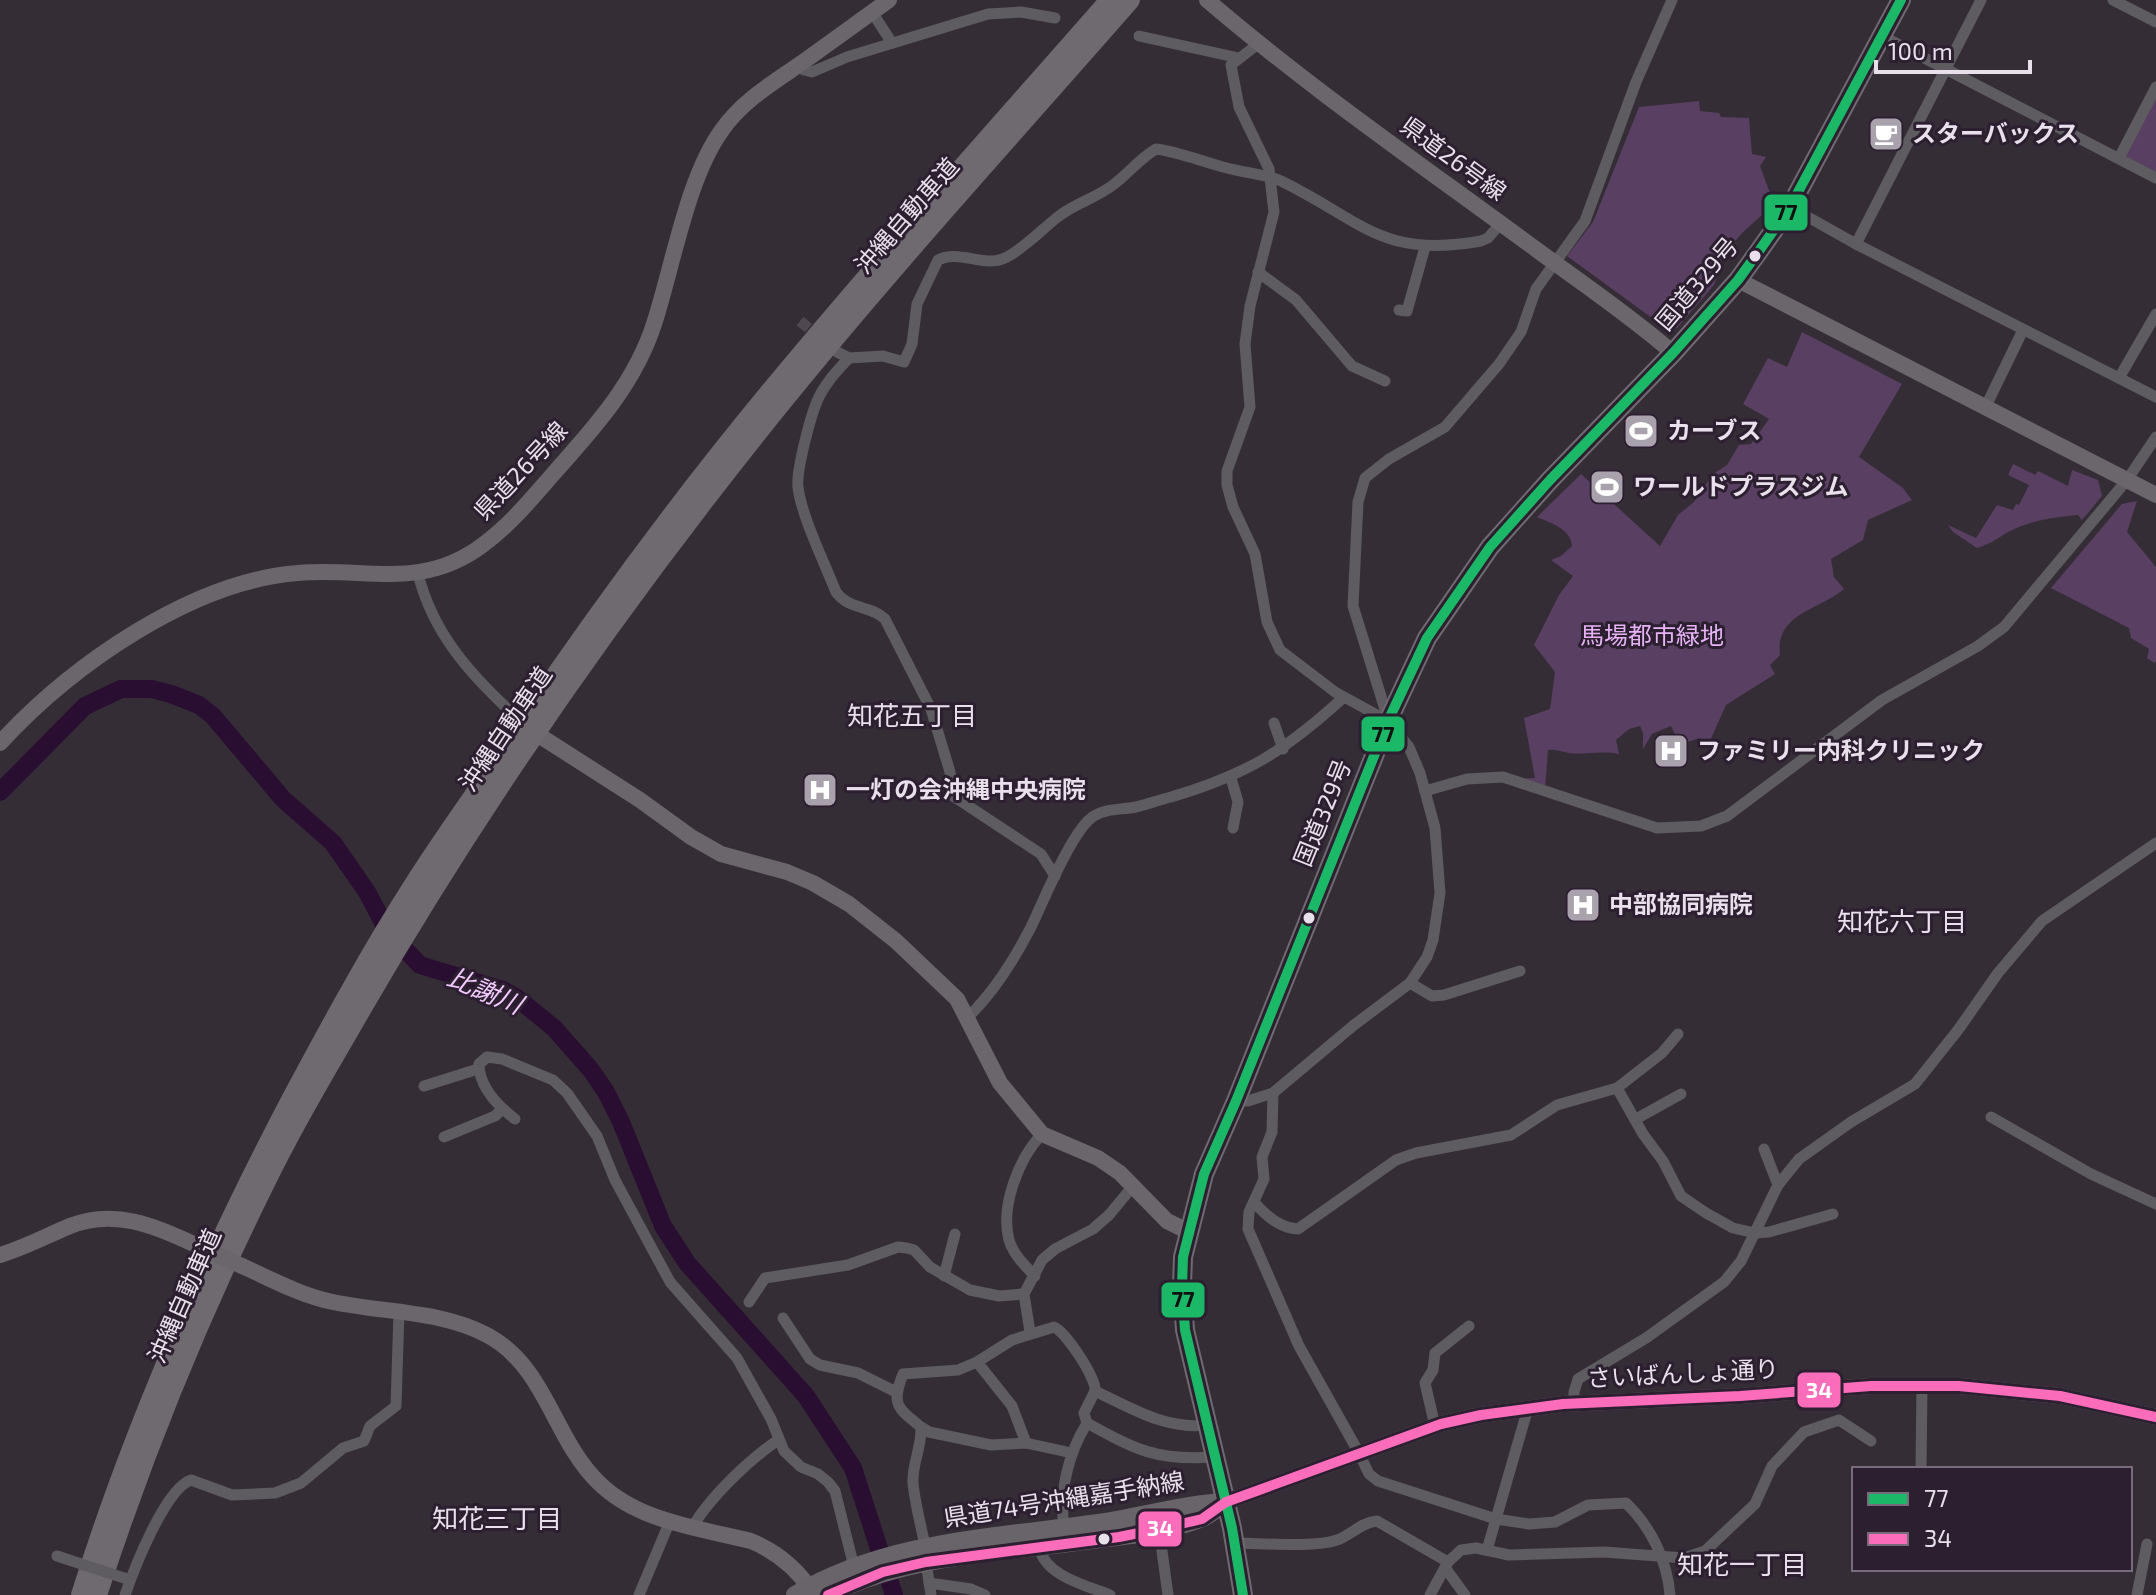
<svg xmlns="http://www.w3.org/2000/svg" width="2156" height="1595" viewBox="0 0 2156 1595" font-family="'Exo 2','Noto Sans JP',sans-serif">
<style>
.green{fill:#593f61}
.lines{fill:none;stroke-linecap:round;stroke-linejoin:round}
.river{stroke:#290e31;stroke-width:18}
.street-tunnel{stroke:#4f4851;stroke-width:11;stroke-dasharray:11 5.5;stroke-linecap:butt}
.street{stroke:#5e5c60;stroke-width:11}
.secondary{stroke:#6a666b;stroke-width:16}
.primary{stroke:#69646a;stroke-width:18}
.highway{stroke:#6f6a70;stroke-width:20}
.street-bridge{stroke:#5e5c60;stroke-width:11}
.secondary-bridge{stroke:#6a666b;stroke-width:16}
.bus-1-casing{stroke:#2c1f30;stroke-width:16}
.bus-2-casing{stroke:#2c1f30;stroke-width:16}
.bus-1{stroke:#1ab867;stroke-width:10}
.bus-2{stroke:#fb6dba;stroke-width:10}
.bus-dot{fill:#e8e0eb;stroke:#2c1f30;stroke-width:3}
.labels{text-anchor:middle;stroke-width:6;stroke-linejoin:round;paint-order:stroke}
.poi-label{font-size:24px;font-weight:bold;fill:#e8e0eb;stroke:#2c1f30;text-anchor:start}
.street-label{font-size:24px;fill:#e8e0eb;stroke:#2c1f30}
.park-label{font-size:24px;fill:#e6b3f5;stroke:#2c1f30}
.neighbourhood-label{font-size:26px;fill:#e8e0eb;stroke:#2c1f30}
.water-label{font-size:26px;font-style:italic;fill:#f1c9fe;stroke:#2c1f30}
.line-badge{stroke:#2c1f30;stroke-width:3}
.badge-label{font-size:22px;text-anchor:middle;font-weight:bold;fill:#fff}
.pale-badge-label{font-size:22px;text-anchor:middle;font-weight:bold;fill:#111}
</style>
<rect width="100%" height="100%" fill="#342d36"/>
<g class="green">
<path d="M2156,97V172L2125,156Z"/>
<path d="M1699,101L1700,111L1719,113L1721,117L1749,118L1752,154L1766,157L1760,166L1774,204L1741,234L1725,254L1714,285L1677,328L1667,329L1567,256L1593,222L1639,107Z"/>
<path d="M1802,332L1902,384L1859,457L1903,488L1912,500L1868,520L1863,540L1831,559L1834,577L1844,589C1820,610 1775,613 1780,655L1770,665L1775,674L1726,705L1709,743L1699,738L1680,745L1671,726L1652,734L1643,749V733L1640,726L1629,729L1616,740L1619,754C1601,750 1586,755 1569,753C1561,752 1557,749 1548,750L1545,790L1514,779L1535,778L1524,718L1550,709L1555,672L1534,645L1559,595L1573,576L1551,560L1561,556L1572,546C1571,529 1551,523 1537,517L1581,474L1660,546L1678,515L1694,502L1713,474L1727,465L1739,445L1751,444L1769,419L1743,404L1768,358L1787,367Z"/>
<path d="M2013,464L2035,475L2038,471L2068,486L2072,470L2098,480L2102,496L2082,520L2078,515C2057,517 2032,520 2012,530C2000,536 1992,544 1977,548L1953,532L1948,525L1976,538L1997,505L2013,510L2016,504L2019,505L2029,485L2008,475Z"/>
<path d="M2137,501L2127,532L2156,567V661L2154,663L2147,658L2149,649L2131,638L2129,628L2051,588L2122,504Z"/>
</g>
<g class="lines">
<path class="river" d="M0,792L85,706L121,689H152L171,694L199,705L213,716L283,799L333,843L367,892L388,932L420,965L503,990L517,998L554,1028L591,1070L606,1092L621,1122L663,1226L687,1263L806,1396L853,1468L894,1595"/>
<path class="street-tunnel" d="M800,321L821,338"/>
<g class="street">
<path d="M2113,0L2156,22"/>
<path d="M872,12L892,43"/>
<path d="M1139,36L1239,58"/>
<path d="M1882,36L2156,178"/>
<path d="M799,65L804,70L812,72L847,57L988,14L1021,12L1055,18"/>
<path d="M2119,158L2156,87"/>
<path d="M1790,207L1856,244L2156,397"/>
<path d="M1856,244L1981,0"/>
<path d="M1258,272L1296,300L1352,366L1385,381"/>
<path d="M1399,310L1407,311L1425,247"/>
<path d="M837,352L849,358L883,356L904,362L912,344L917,304L938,260C959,249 983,268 1005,258C1024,249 1042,229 1059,216C1076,203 1096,198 1113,185C1128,174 1139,159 1156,149C1180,152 1203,162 1227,168C1245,173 1265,174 1281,181C1362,220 1380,259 1481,241L1488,238L1501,223"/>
<path d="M849,358C838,370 826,382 819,397C811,413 796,471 798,487C801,515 825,564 836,592C850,611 869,604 885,619L931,709L950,772L953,796L1041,854L1055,876"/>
<path d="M2119,378L2156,314"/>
<path d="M1985,408L2023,330"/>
<path d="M418,574C433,633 469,673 512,713"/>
<path d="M1388,719L1353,606L1358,502L1365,478L1389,459L1445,427L1499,364L1521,332L1536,289L1585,221L1636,82L1672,0"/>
<path d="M1274,723L1283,749"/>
<path d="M1231,778L1238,802L1233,828"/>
<path d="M1425,791L1467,779L1503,777L1657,828L1701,826L1727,816L1882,700L1978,646L2004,627L2127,480L2156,437"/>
<path d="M1410,983L1432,996L1444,995L1520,971"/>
<path d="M968,1017C995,991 1014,960 1031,927C1043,902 1073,828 1094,816C1106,808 1122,810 1136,807C1148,804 1159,800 1171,797C1247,775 1286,750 1344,697"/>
<path d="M424,1086L478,1069"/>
<path d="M1617,1088L1662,1053L1678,1034"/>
<path d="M1273,1093L1272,1132L1262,1157L1264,1179L1249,1212L1248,1229L1299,1346L1359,1453L1369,1474L1378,1481L1496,1519L1529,1524L1555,1522L1588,1505L1626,1503C1651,1527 1667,1560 1670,1595"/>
<path d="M1236,1101H1248L1273,1093L1354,1025L1410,983L1427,957L1433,940L1440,893L1435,828L1420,773L1409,747L1388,721L1335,692L1280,650L1267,622L1255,554L1233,507L1227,485V471L1250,407L1245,344L1250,306L1274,212L1269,169L1239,107L1231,65L1258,44"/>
<path d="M1991,1117L2091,1174L2156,1204"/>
<path d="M515,1119C498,1106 479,1087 479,1064L487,1057L502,1059L553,1080L567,1093L597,1136L615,1180L670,1282L737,1358L771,1419L784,1451L801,1467L818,1474L828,1482L835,1491L854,1567"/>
<path d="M1636,1119L1681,1094"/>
<path d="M444,1137L495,1116L502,1109"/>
<path d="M1764,1149L1778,1185"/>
<path d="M1255,1203C1266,1216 1281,1228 1298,1229L1396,1160L1416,1153L1511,1135L1557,1105L1617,1088L1643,1134L1663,1161L1681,1196L1706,1213L1733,1228L1755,1233L1769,1232L1833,1214"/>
<path d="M944,1276L955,1234"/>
<path d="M1035,1276C1025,1266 1013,1254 1009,1240C1000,1206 1019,1158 1042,1134"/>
<path d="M749,1302L765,1278L848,1265L898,1247L907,1248L914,1250L930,1267L970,1290L999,1296L1024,1294"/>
<path d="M783,1318L810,1359L820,1365L858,1373L896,1392"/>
<path d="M1030,1332L1024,1294L1042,1260L1055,1249L1093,1229L1109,1215L1133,1186"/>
<path d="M977,1362L1012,1406L1026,1443"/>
<path d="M1574,1403V1392L1578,1379L1646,1338L1724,1282L1741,1261L1778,1185L1799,1159L1851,1122L1915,1084L1958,1030L1998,973L2042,921L2156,843"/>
<path d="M1087,1423C1136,1450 1157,1461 1214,1457"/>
<path d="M1435,1426L1425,1383L1433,1370L1435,1353L1469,1326"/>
<path d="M921,1427L929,1432L991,1445L1026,1443L1072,1453"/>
<path d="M1921,1469L1922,1386"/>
<path d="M693,1526C711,1496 749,1460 778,1440"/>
<path d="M1064,1528C1059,1492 1068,1454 1087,1423L1084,1413L1095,1391"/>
<path d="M1159,1529L1168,1595"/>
<path d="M1234,1543C1261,1543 1313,1548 1337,1540C1351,1535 1362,1522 1377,1521L1448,1562"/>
<path d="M925,1546C921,1525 915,1504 913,1483C912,1463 922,1447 921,1427C897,1408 891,1404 903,1374L958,1370L977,1362L1012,1340L1054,1327C1066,1332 1097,1379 1095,1391C1131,1408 1166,1430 1206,1425"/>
<path d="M1039,1547C1045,1576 1085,1585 1110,1595"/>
<path d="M1487,1550L1528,1408"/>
<path d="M926,1562L931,1595"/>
<path d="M1446,1569L1465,1595"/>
<path d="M929,1583L971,1589L985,1595"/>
<path d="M125,1595C134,1569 165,1489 191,1480L232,1495L275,1493L301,1483L343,1448L364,1441L370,1426L396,1406L399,1312"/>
<path d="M639,1595L670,1521"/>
<path d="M1430,1595L1448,1562L1461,1550L1476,1548L1509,1555L1604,1552L1684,1558L1705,1551L1755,1504L1772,1466L1804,1432L1839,1420L1871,1441"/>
<path d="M2137,1595L2147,1544"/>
</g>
<g class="secondary">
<path d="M1207,0C1312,90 1426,168 1537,250C1583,284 1631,316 1673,353"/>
<path d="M1738,280L2156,495"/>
<path d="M540,736L640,800L691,837L721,854L787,872L813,883L849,904L896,941L957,999L1000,1083L1042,1134L1098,1158L1120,1173L1167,1221L1187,1231"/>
<path d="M0,743C71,666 191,581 298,573C367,567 423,591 484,544C511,524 532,498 554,473C595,427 635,383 654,324C673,266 687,178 722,130C742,101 774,82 803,62C831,42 860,21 889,0"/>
<path d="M0,1255C24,1248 46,1236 70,1226C115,1208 154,1226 196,1245"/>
<path d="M242,1266C271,1279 302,1296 333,1302C384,1313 439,1310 487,1335C547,1367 553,1439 599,1483C639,1522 699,1528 751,1541C777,1552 799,1570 814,1595"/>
<path d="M1226,1502L1441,1424L1481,1415L1563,1404L1740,1396L1871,1386H1959L2060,1396L2156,1417"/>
</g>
<g class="primary">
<path d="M795,1595C888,1540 995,1538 1098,1523C1141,1517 1183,1504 1226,1502"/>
<path d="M828,1595C910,1554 1002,1553 1091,1540C1127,1536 1167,1532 1200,1519C1209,1516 1218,1507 1226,1502"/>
</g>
<g class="highway">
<path d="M81,1595C135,1423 207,1260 291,1100C330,1027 370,953 415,883C442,840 473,798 501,756C585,630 674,508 770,392C880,259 996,130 1110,0"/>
<path d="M97,1595C143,1454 198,1318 264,1185C293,1125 328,1067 362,1008C484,797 624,598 777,408C890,268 1012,135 1130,0"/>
<path d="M1243,1595L1232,1528L1185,1330L1182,1286L1183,1257L1204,1174L1236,1101L1388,721L1427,638L1490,547L1550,480L1673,353L1738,280L1759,251L1790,207L1901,0"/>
</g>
<path class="street-bridge" d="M57,1556L130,1580"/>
<path class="secondary-bridge" d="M196,1245L242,1266"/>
<defs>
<path id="bus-1" d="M1243,1595L1232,1528L1185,1330L1182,1286L1183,1257L1204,1174L1236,1101L1388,721L1427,638L1490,547L1550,480L1673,353L1738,280L1759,251L1790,207L1901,0"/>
<path id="bus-2" d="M828,1595L883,1572L926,1562L1119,1537L1159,1529L1202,1519L1226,1502L1441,1424L1481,1415L1563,1404L1740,1396L1871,1386H1959L2060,1396L2156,1417"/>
</defs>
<use href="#bus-1" class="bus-1-casing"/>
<use href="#bus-2" class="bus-2-casing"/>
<use href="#bus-1" class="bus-1"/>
<use href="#bus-2" class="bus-2"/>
</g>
<defs>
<symbol id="cafe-square" viewBox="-11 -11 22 22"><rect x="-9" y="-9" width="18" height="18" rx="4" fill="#a9a1ac" stroke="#2c1f30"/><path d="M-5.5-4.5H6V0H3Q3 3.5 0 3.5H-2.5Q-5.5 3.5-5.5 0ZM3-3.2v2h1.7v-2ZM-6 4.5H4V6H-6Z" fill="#fff"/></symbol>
<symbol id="stadium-square" viewBox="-11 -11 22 22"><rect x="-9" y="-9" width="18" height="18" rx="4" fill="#a9a1ac" stroke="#2c1f30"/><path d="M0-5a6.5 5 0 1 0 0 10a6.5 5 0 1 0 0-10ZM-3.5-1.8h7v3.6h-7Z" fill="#fff"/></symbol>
<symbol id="hospital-square" viewBox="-11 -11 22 22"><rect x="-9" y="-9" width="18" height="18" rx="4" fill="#a9a1ac" stroke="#2c1f30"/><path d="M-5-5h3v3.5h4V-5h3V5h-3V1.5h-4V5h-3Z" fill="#fff"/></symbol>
</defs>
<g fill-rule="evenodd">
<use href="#cafe-square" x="1866" y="114" width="40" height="40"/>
<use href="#stadium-square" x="1621" y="411" width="40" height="40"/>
<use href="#stadium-square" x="1587" y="467" width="40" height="40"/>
<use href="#hospital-square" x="1651" y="731" width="40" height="40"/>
<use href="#hospital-square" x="800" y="770" width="40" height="40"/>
<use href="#hospital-square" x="1563" y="885" width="40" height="40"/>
</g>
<g class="bus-dot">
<circle cx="1755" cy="256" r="7"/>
<circle cx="1309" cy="918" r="7"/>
<circle cx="1104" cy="1539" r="7"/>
</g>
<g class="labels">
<g class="poi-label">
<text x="1912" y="142">スターバックス</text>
<text x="1667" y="439">カーブス</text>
<text x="1633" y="495">ワールドプラスジム</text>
<text x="1697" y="759">ファミリー内科クリニック</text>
<text x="846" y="798">一灯の会沖縄中央病院</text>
<text x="1609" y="913">中部協同病院</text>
</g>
<g class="street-label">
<text transform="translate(1453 159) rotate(36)" y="8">県道26号線</text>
<text transform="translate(907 216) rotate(-49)" y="8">沖縄自動車道</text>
<text transform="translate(1697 284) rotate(-50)" y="8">国道329号</text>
<text transform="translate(521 471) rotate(-47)" y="8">県道26号線</text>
<text transform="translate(506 729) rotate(-56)" y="8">沖縄自動車道</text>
<text transform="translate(1323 813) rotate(-68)" y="8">国道329号</text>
<text transform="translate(185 1296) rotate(-66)" y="8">沖縄自動車道</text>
<text transform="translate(1683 1374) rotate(-3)" y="8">さいばんしょ通り</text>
<text transform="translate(1064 1500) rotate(-9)" y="8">県道74号沖縄嘉手納線</text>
</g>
<g class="park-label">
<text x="1652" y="644">馬場都市緑地</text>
</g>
<g class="neighbourhood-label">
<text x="912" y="725">知花五丁目</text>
<text x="1902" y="931">知花六丁目</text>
<text x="497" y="1528">知花三丁目</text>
<text x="1742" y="1574">知花一丁目</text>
</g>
<g class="water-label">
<text transform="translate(485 991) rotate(23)" y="9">比謝川</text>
</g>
</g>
<g class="line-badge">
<rect x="1763" y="193" width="46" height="39" rx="8" fill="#1ab867"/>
<rect x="1360" y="715" width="46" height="38" rx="8" fill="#1ab867"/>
<rect x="1160" y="1281" width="46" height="38" rx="8" fill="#1ab867"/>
<rect x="1796" y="1371" width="46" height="38" rx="8" fill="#fb6dba"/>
<rect x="1137" y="1510" width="46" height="38" rx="8" fill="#fb6dba"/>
</g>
<g class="badge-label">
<text x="1819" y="1398">34</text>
<text x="1160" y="1536">34</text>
</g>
<g class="pale-badge-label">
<text x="1786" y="220">77</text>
<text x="1383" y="742">77</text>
<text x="1183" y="1307">77</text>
</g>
<rect x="1852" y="1467" width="280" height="104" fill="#2c1f30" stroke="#776c7b" stroke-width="2"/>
<rect x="1868" y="1493" width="40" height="12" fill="#1ab867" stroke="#776c7b" stroke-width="2"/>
<text x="1924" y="1507" font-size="24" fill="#e8e0eb">77</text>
<rect x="1868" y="1533" width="40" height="12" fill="#fb6dba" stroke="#776c7b" stroke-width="2"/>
<text x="1924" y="1547" font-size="24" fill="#e8e0eb">34</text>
<path d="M1876 60v12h154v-12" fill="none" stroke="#e8e0eb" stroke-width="4"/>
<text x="1888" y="60" font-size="24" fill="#e8e0eb" stroke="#2c1f30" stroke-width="6" paint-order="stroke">100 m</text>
</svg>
